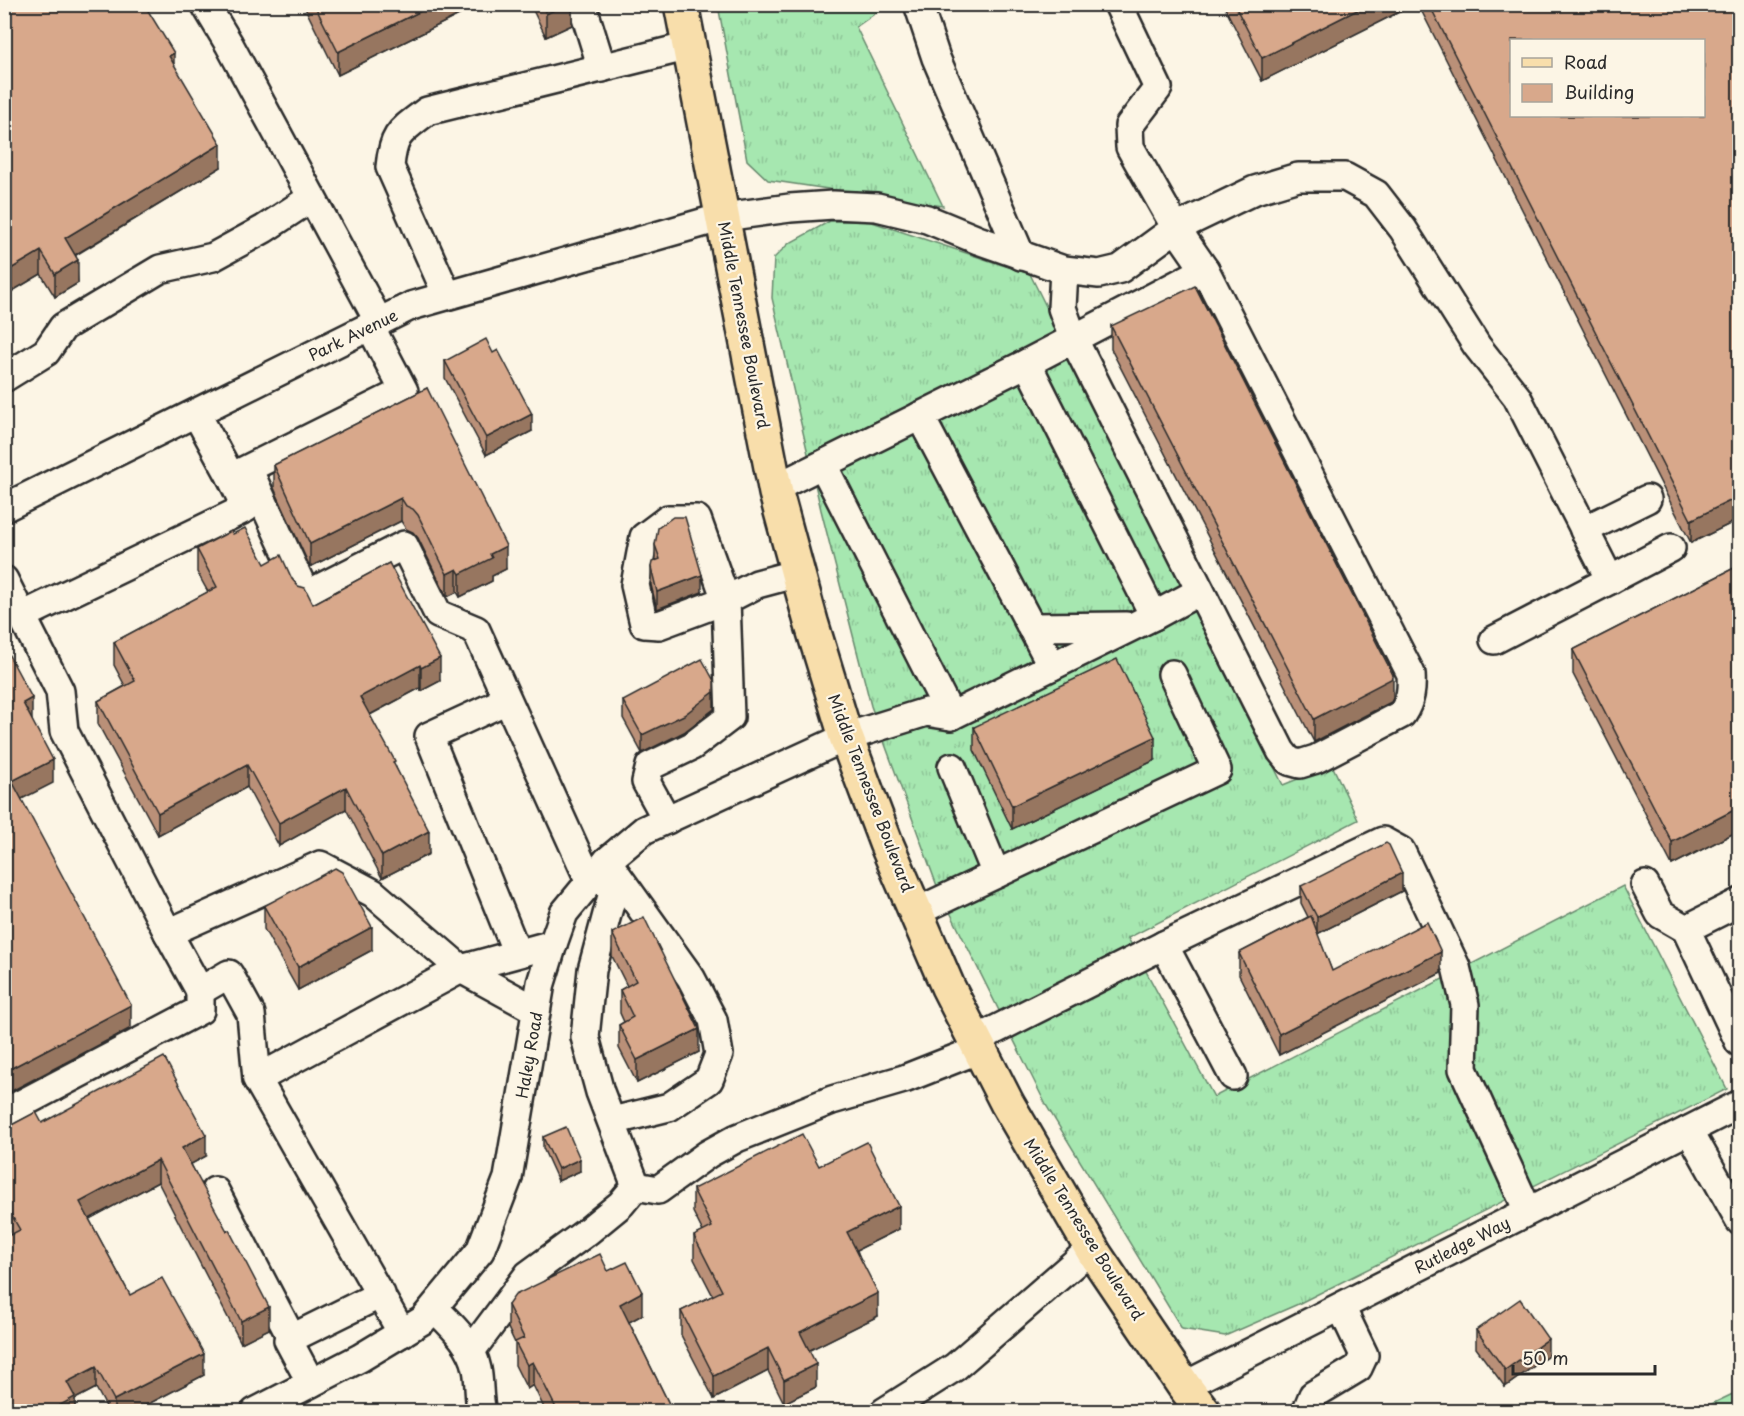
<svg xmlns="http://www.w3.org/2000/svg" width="1744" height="1416" viewBox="0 0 1744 1416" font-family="'Playpen Sans',sans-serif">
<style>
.grass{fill:url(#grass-tufts);stroke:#68896e;stroke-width:1.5}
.forest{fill:url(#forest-firs);stroke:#68896e;stroke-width:1.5}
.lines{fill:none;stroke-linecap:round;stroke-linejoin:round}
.minor-casing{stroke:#2b2b2b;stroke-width:32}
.major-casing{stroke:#2b2b2b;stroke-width:38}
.minor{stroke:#fcf5e5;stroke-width:27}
.major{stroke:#f8deab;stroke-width:33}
.wall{fill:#ba9078;stroke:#2b2b2b;stroke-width:1.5}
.shaded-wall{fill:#977661;stroke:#2b2b2b;stroke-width:1.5}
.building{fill:#d8a88b;stroke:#2b2b2b;stroke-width:1.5;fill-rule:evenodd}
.labels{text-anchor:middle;stroke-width:4.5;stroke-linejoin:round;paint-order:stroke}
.street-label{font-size:16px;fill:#2b2b2b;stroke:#fcf5e5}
</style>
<defs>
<pattern id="grass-tufts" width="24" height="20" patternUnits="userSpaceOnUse" patternTransform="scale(1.5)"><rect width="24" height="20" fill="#a6e7b0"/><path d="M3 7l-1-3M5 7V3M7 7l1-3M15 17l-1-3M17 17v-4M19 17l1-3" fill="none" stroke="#8fc698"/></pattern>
<pattern id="forest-firs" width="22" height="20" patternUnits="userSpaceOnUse" patternTransform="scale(1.5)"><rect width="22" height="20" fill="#a6e7b0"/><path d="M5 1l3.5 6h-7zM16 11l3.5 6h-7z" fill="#8fc698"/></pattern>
</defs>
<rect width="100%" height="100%" fill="#fcf5e5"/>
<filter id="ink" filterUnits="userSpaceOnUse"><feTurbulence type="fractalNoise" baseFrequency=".0167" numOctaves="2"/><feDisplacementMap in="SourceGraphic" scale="12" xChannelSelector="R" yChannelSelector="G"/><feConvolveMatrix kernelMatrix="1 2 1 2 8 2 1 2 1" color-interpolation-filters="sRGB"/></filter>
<g filter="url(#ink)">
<g class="grass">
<path d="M718,5H887L856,27L943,206L768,180L747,160Z"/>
<path d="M830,221H869L1030,274L1283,785L1332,765L1358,820L1128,938L1214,1097L1623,886L1727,1089L1296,1305L1225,1336L1182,1329L1046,1105L937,886L871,706L821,510L772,298L774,258L788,244Z"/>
</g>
<path class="forest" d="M1739,1391V1411H1697Z"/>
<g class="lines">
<defs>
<g id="minor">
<path d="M205,4L229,44L379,322"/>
<path d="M582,4L602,68"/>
<path d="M918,4L936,58L1021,256"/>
<path d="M1064,270L1062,308L1073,338L1281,751L1289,761L1300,764L1316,759L1402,714C1411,700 1412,689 1411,674L1205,270L1176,228L1255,190L1298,177H1345L1376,194L1403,229L1477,346L1517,397L1610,580L1494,640"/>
<path d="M447,295L390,167C393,133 401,131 427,111L690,46"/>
<path d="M4,378L46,352L63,327L160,269L213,257L264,229L311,198"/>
<path d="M196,413L231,477L404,391L370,326"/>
<path d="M920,416L1052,666"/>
<path d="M823,465L951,716"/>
<path d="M250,473L306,595L404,545L438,614L476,630L590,882"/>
<path d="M231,477L246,508L22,616L60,691L64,731L168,933L200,991L229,974L251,1014L257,1079L402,1333"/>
<path d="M775,488L1027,363"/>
<path d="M4,508L411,306L723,217L790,208L833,205L877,207L927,219L978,240L1064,270L1099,274L1120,269L1176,228L1130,147L1129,126L1158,88L1118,4"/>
<path d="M668,519H697L726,600L659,625L644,624L635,585L644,537Z"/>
<path d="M1584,530L1647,499"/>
<path d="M4,580L22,616"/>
<path d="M1610,580L1671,548"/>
<path d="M1200,591L1154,616L1027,363L1205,270"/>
<path d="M1031,627L1126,626"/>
<path d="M507,700L429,736L517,953"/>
<path d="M952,767L996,874"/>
<path d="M667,820L646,782L650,766L692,746L730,717L726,600L757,584L798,573"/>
<path d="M610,865L691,978L713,1020L719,1054L709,1080L669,1107L612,1121"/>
<path d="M1645,885L1660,914L1686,929L1739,1042"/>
<path d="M916,912L1217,770L1172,674"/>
<path d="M1686,929L1740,902"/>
<path d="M168,933L320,865L373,893L461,969L536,1010"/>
<path d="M1164,945L1233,1076"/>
<path d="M975,1040L1164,945L1383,841L1401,851L1456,967L1465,1005L1463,1069L1528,1211"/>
<path d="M257,1079L461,969L553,944"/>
<path d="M4,1113L200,1010V991"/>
<path d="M1689,1130L1740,1221"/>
<path d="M636,1186L658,1190L708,1154L737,1138L832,1100L904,1079L980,1049"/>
<path d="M215,1191L292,1339"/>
<path d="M434,1308C451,1325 472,1343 477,1369C480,1383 478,1397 482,1412"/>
<path d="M471,1351L528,1275L588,1231L621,1204L636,1186L600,1092L585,1037L592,970L612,896L607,861"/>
<path d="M311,1383L288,1340L381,1294"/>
<path d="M1184,1386L1740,1104"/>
<path d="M255,1412L360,1358L423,1320L480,1251L508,1178L541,983L553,944L564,913L607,861L644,830L846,737L926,712L951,716L1154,616"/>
<path d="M884,1412L955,1367L1092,1248"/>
<path d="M1306,1412L1313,1395L1358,1368L1364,1355L1341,1307"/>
</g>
<path id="major" d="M681,4L776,493L811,622L846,737L886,843L948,987L1007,1103L1096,1256L1184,1386L1204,1412"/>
</defs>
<use href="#minor" class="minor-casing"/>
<use href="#major" class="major-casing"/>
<use href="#minor" class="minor"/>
<use href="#major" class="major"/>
</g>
<g class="wall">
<path d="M303,4H481L338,75Z"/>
<path d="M530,4H572V25L546,37Z"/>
<path d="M1223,4H1415L1262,81Z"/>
<path d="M1418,4H1740V519L1691,543Z"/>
<path d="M174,65L221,167L76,255L78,283L55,297L41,274L4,296Z"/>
<path d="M1111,326L1393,698L1391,702L1314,742L1111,349Z"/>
<path d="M445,361L532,431L486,455L445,378Z"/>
<path d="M427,388L506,569L492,576V581L460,597L457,592L447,597L418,538L413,532L406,529L401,521L310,567L274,488V465Z"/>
<path d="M233,534L265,564L292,579L313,604L389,563L440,681L421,691L420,688L370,715L395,765L429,854L382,878L346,809L279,846L247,787L158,835L98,724V701L125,686L114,665V642L208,592L197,572V549Z"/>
<path d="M655,545L702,592L657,609L651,585V567L655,561Z"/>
<path d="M1740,565V830L1672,865L1573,674V650Z"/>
<path d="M623,701L714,709L684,732L642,753L623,718Z"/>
<path d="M974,727L1155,760L1012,829L974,750Z"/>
<path d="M1301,886L1402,891L1317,934L1332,971L1441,973L1279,1055L1239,975V953L1308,917L1301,903Z"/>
<path d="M264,906L372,950L298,990L264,929Z"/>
<path d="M612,933L699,1052L637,1083L619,1048V1025L624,1022L620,1013V990L627,986L612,956Z"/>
<path d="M42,1123L206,1156L191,1164L269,1329L241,1343L158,1182L89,1219L130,1295L204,1375L133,1412H109L96,1388L75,1399V1412L11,1235L4,1223V1129Z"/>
<path d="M1740,1136V1167L1736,1160V1138Z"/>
<path d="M543,1137L580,1171L558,1181L543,1148Z"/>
<path d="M819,1166L899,1229L857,1250L878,1316L809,1350L816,1387L784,1403L768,1371L714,1399L681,1335V1311L713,1296L694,1259V1236L703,1232L693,1212V1189Z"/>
<path d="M508,1305L642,1315L629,1322L673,1412H546L533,1385L527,1389L515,1365V1343L508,1328Z"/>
<path d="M1476,1330L1548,1356L1505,1387L1476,1348Z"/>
</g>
<g class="shaded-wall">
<path d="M435,4H481L338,75V52Z"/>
<path d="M566,4H572V25L546,37V14Z"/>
<path d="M1369,4H1415L1262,81V58Z"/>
<path d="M174,53V76L169,56Z"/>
<path d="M221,144V167L65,261V238Z"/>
<path d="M41,251V274L4,296V273Z"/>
<path d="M78,260V283L55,297V274Z"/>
<path d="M532,414V431L486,455V438Z"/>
<path d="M1740,496V519L1691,543V520Z"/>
<path d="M401,498V521L310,567V544Z"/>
<path d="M506,546V569L492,576V581L460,597V574L490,554Z"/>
<path d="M457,569V592L447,597V574Z"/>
<path d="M702,575V592L657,609V592Z"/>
<path d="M440,658V681L421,691V668Z"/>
<path d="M420,665V688L360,720V697Z"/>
<path d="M1393,675V698L1391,702L1314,742V719Z"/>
<path d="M714,692V709L684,732L642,753V735Z"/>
<path d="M32,698V721L23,703Z"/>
<path d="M1155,737V760L1012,829V806Z"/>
<path d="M53,760V783L12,804V781Z"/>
<path d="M247,765V787L158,835V813Z"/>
<path d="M346,787V809L279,846V823Z"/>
<path d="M1740,807V830L1672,865V842Z"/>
<path d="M429,831V854L382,878V856Z"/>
<path d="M1402,873V891L1317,934V917Z"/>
<path d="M372,927V950L298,990V967Z"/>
<path d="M1441,952V973L1279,1055V1034Z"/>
<path d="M131,1005V1028L4,1095V1072Z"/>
<path d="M699,1029V1052L637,1083V1060Z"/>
<path d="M206,1135V1156L182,1169V1148Z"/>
<path d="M580,1159V1171L558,1181V1169Z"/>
<path d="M158,1160V1182L80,1224V1202Z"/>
<path d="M899,1206V1229L847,1255V1232Z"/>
<path d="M642,1292V1315L620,1327V1304Z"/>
<path d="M878,1293V1316L800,1355V1332Z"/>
<path d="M269,1307V1329L241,1343V1321Z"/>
<path d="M1548,1339V1356L1505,1387V1370Z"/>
<path d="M768,1348V1371L714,1399V1376Z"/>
<path d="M204,1354V1375L133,1412H114V1400Z"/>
<path d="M533,1362V1385L527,1389V1365Z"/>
<path d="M816,1364V1387L784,1403V1380Z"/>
<path d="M96,1367V1388L75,1399V1412H48L67,1382Z"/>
</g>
<g class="building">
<path d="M4,4H144L174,53L169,56L221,144L65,238L78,260L55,274L41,251L4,273Z"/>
<path d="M314,4H435L338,52Z"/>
<path d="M542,4H566L546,14Z"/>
<path d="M1234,4H1369L1262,58Z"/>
<path d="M1429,4H1740V496L1691,520ZM1512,40H1704V116H1512Z"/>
<path d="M1195,286L1393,675L1391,679L1314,719L1111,326Z"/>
<path d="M486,339L493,353L498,350L532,414L486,438L445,361Z"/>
<path d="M427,388L506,546L490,554L492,558L460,574L457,569L447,574L418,515L413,509L406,506L401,498L310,544L274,465Z"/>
<path d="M673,517H685L702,575L657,592L651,567L652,562L660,559L655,545L658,528Z"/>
<path d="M245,528L265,564L281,555L292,579L298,586L305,588L313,604L389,563L440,658L421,668L420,665L360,697L395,761L393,762L429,831L382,856L346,787L279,823L247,765L158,813L98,701L135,681L114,642L217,587L197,549L231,531L233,534Z"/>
<path d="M1740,565V807L1672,842L1573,650Z"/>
<path d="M4,646L32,698L23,703L53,760L12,781L131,1005L4,1072Z"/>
<path d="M702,659L714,681V692L684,715L642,735L623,701Z"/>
<path d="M1117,659L1155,737L1012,806L974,727Z"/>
<path d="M1386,843L1389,845L1402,873L1317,917L1301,886Z"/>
<path d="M335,868L342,872L372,927L298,967L264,906Z"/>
<path d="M1311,916L1332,971L1427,922L1441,952L1279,1034L1239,953Z"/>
<path d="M644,917L699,1029L637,1060L619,1025L633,1017L620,990L636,981L612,933Z"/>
<path d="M164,1057L206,1135L182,1148L227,1231L229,1230L269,1307L241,1321L158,1160L80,1202L130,1295L162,1278L204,1354L114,1400L96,1367L67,1382L75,1397L48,1412H4V1238L20,1230L4,1202V1129L36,1112L42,1123Z"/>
<path d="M566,1127L580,1159L558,1169L543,1137Z"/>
<path d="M802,1134L819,1166L867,1142L899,1206L847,1232L878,1293L800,1332L816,1364L784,1380L768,1348L714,1376L681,1311L722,1291L694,1236L712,1227L693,1189Z"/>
<path d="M1740,1136V1144L1736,1138Z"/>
<path d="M600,1254L608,1271L627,1262L642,1292L620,1304L673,1412H558L533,1362L527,1365L515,1342L524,1338L508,1305L515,1295Z"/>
<path d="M1520,1299L1548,1339L1505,1370L1476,1330Z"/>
</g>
</g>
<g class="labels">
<g class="street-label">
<text transform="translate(744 325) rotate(79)" y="6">Middle Tennessee Boulevard</text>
<text transform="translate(353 335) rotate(-26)" y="6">Park Avenue</text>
<text transform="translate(871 793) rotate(69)" y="6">Middle Tennessee Boulevard</text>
<text transform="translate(529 1055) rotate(-80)" y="6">Haley Road</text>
<text transform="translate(1084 1229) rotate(58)" y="6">Middle Tennessee Boulevard</text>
<text transform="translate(1462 1245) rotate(-27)" y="6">Rutledge Way</text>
</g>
</g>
<rect width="1744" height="1416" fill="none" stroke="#fcf5e5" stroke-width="24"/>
<rect x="12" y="12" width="1720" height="1392" fill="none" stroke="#2b2b2b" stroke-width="2" filter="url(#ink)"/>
<rect x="1510" y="39" width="195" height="78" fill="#fcf5e5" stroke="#a8a49b" stroke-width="1.5"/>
<rect x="1522" y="58" width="30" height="9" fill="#f8deab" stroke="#a8a49b" stroke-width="1.5"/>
<text x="1564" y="69" font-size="18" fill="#2b2b2b">Road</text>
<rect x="1522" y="84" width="30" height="18" fill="#d8a88b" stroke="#a8a49b" stroke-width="1.5"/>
<text x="1564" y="99" font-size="18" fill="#2b2b2b">Building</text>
<path d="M1513 1365v9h142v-9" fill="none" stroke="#2b2b2b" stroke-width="3"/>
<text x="1522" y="1365" font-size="18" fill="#2b2b2b" stroke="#fcf5e5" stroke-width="4.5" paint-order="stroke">50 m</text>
</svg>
